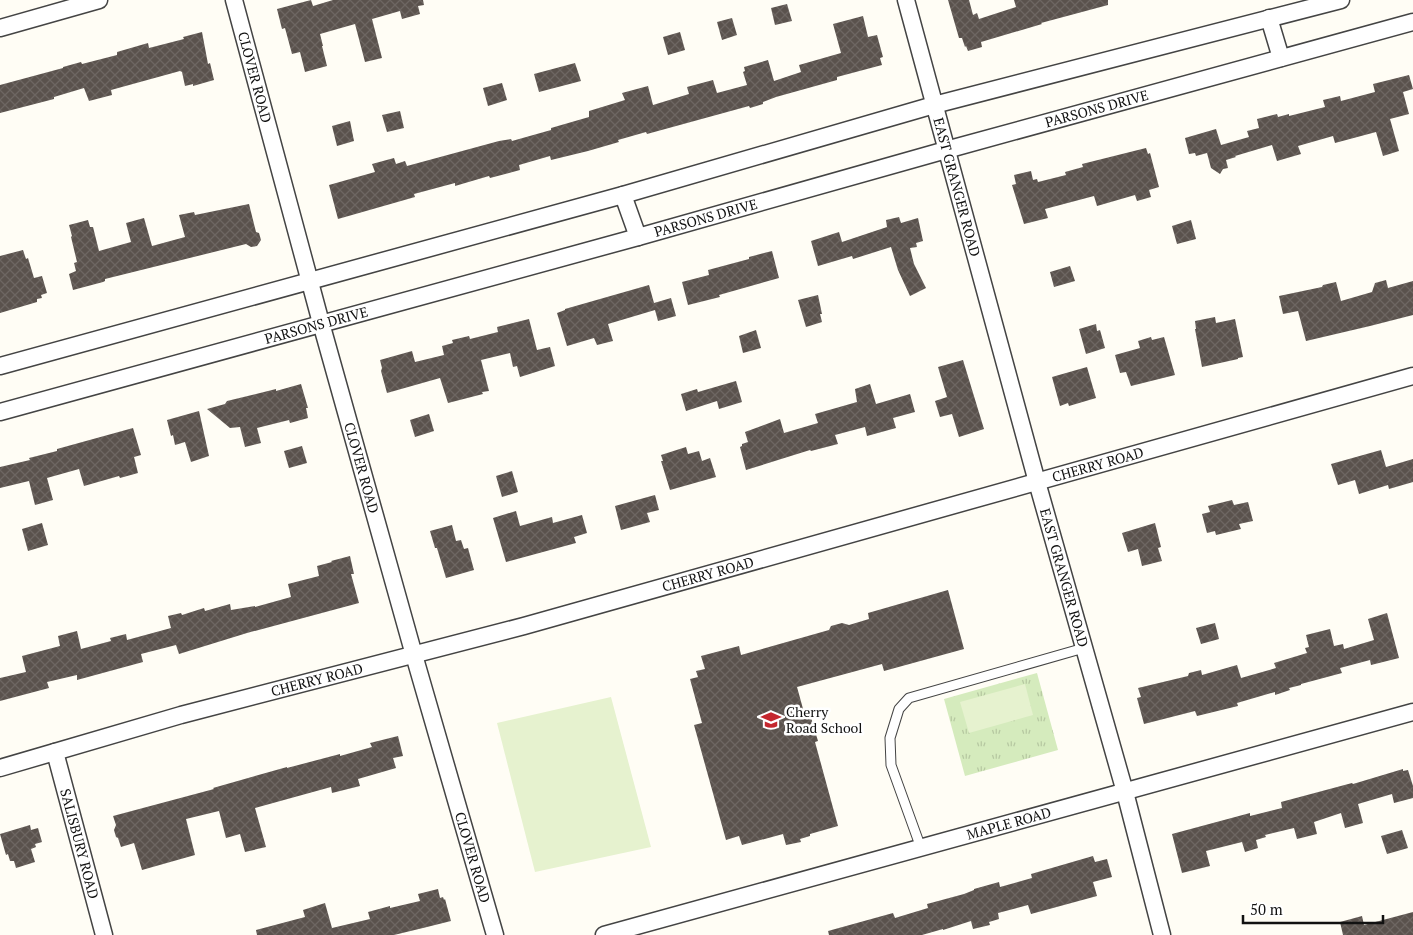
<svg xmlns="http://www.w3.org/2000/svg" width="1413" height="935" viewBox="0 0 1413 935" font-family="'PT Serif',serif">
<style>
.grass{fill:url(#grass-tufts)}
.pitch{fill:#e6f2cf}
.building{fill:url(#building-cross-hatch)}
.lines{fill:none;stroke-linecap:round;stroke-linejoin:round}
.lane-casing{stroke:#444;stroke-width:11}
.street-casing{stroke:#444;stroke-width:19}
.lane{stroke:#fff;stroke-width:9}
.street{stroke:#fff;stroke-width:16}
.labels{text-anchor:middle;stroke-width:5;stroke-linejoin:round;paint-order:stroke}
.street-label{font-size:14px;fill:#111;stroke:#fff}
.poi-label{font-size:14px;fill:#111;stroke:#fff;text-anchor:start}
</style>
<defs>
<pattern id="grass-tufts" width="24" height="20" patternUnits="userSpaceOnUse" patternTransform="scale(1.25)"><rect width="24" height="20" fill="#d5ebbd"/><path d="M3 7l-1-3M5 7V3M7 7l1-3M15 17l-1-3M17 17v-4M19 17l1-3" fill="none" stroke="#b6c8a1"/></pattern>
<pattern id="building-cross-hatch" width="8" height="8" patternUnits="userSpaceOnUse" patternTransform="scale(1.25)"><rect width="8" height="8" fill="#5a524d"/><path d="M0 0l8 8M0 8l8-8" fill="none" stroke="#6d6662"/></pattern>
</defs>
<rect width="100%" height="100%" fill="#fffdf5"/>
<path class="grass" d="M1037,673L1058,750L965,776L944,699Z"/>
<g class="pitch">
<path d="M1025,684L1033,715L969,733L960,702Z"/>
<path d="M611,697L651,847L535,872L497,723Z"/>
</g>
<g class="building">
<path d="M311,0L313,6L333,0H423L424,5L418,6L420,14L402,19L400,11L372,19L382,58L365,62L355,24L320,34L323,46H322L327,66L305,72L300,52L292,54L285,28L282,29L277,9Z"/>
<path d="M948,0H969L973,15L977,13L979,19L1016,7L1014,0H1108V5L1041,23L1042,24L981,42L982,47L968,51L966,46L965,47L962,38H959Z"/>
<path d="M787,4L792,21L775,25L771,8Z"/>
<path d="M863,16L868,37L877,35L883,57L880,58L882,65L837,77V80L776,97L763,102V104L750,108L749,106L647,134L646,132L618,140L619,142L588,151L551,160L550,156L519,165L520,170L490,178L489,176L455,186V183L414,194L415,197L338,219L329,185L375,172L372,164L394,158L396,164L405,161L407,166L499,141L511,139L512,141L551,130V128L589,117V111L625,100L622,93L648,86L653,105L689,94L687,87L713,80L717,93L747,85L743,72L745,71L744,67L768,60L774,81L801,72L799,65L841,53L833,24Z"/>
<path d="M732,18L737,35L722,40L717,22Z"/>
<path d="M202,32L208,64L210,63L214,80L193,86V84L185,86L182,72L180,71L111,90L112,95L89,101L84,88L54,97V99L0,113V85L63,68V67L81,62L82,64L117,55V52L148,43L149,48L184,39L183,37Z"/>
<path d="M680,32L685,50L668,55L663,37Z"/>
<path d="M575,63L581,81L539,92L534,74Z"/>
<path d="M1409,75L1413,89L1403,92L1409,114L1390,119L1399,151L1383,156L1376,132L1335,143L1333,136L1298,146L1301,154L1277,161L1272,145L1235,156L1236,157L1226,160L1228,168L1223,169L1220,174L1211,168L1207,153L1196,156L1195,153L1189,154L1185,138L1216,129L1221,145L1249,137L1247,131L1259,128L1257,119L1277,114L1278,117L1289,114V116L1325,107L1323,100L1340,96L1341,101L1375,92L1373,84Z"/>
<path d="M502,83L507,100L488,106L483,88Z"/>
<path d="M400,111L404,128L387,132L382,115Z"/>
<path d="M350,121L354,141L337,146L332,126Z"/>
<path d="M1146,148L1148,154L1150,153L1159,187L1149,190L1151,197L1137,201L1135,195L1097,206L1094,196L1045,209L1048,218L1024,224L1012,185L1016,184L1014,175L1031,171L1033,180L1037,179L1038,182L1066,175L1065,172L1083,167L1082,164Z"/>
<path d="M249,204L256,232L259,233L261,240L257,246L251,247L246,244L105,279V281L103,282L73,290L69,274L76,271L74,263L77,262L71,237L72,236L69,225L88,220L90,227H93L99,251L131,242L126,223L144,218L152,246L185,237L179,215L194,212L195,215Z"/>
<path d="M899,217L901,223L918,218L923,241L916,243L917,247L910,248L914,264L926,288L910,296L898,270L891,247L853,259L852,256L818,266L811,241L839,232L842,242L887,227L886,220Z"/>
<path d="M1191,220L1196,239L1177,244L1172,226Z"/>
<path d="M23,250L26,259L28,258L34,278L42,276L47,293L41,295L42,298L37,299V302L0,313V256Z"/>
<path d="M772,251L779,278L719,295L720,297L688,305L682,282L709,275L708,270L749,259V257Z"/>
<path d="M1070,266L1075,281L1054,287L1050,272Z"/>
<path d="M1386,280L1388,288L1413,281V315L1370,326L1306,341L1298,311L1283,314L1279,296L1322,287L1323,285L1336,282L1341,301L1372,292L1375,283Z"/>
<path d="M649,285L654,303L671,298L676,316L658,321L655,310L608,324L613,341L597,345L594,338L567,346L557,313L565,310V309Z"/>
<path d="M818,295L822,314H820L822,322L806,327L798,300Z"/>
<path d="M1215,317L1216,323L1235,319L1243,357L1238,358V359L1202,367L1195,329H1196L1195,321Z"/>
<path d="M529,319L537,350L550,347L555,366L520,377L517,366L513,367L510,353L481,360L489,391L482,392L483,394L448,403L440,378L387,393L381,371L382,368L380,360L412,351L415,362L444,355L442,346L453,343L452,340L469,336L470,339L498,332L497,327Z"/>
<path d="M1096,324L1097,331L1100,330L1105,348L1086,354L1079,329Z"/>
<path d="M756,330L761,348L743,353L739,336Z"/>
<path d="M1151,337L1152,340L1164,337L1175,375L1131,386L1126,372L1120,373L1115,355L1140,348L1138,341Z"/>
<path d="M963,360L984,429L959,437L952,414L940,417L935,401L947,397L938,367Z"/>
<path d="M1087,367L1096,398L1069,406L1068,403L1060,406L1052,377Z"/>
<path d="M736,381L742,402L719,409L717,401L686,411L681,394L697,389L698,392Z"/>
<path d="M301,384L308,408H306L308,418L290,423L289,420L257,428L261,443L245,447L240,427L230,428L207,409L225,404L227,401L276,389V391Z"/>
<path d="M870,384L876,404L910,394L915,412L893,418L896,428L867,436L865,427L835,435L838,444L811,451L810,450L746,470L740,447L742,446V444L748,442L745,432L780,419L784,433L818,423L815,414L857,402L855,389Z"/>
<path d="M199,411L209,456L191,462L185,442L175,445L173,435L171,436L167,420Z"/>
<path d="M429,414L434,431L415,437L410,420Z"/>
<path d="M133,428L141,455L134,457L138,473L120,478L119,476L84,486L79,469L47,478L53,500L35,505L29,481L0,488V467L30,460L29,458L57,451V449Z"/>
<path d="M302,446L307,463L289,468L284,451Z"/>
<path d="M686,447L688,454L699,451L702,461L710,458L716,477L670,490L661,461H663L661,455Z"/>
<path d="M1381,450L1386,467L1413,459V482L1389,489L1388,485L1359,494L1355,480L1338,485L1331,464Z"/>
<path d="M512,471L518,492L502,497L496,476Z"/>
<path d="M655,495L659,510L647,513L650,522L621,530L615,506Z"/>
<path d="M1232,500L1234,505L1248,502L1253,521L1239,524L1241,529L1216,535L1215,531L1207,533L1202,514L1210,512L1208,506Z"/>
<path d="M516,511L520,526L552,517L553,523L582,515L587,533L574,537L576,543L506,562L493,518Z"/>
<path d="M42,523L48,545L28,551L22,529Z"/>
<path d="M1155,523L1161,547L1158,548L1162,561L1142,566L1138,549L1128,552L1122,533Z"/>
<path d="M452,525L456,541L461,540L464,549L468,548L474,570L446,578L437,548H435L430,531Z"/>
<path d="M350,556L354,574H351L359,603L247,633L179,654L176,645L141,654L143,662L77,680V675L47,682L49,688L0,701V678L26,672L22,656L60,646L58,636L77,631L81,649L111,641L110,638L126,634L127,640L171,628L168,616L181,613L182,615L204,608L205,611L230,604L231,610L255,606V607L291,597L288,584L319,576L317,566L332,562L331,561Z"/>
<path d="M948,590L964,649L884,671L882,664L797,687L805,716L810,714L818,741L815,742L838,826L810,834V836L800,839L801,842L786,845L783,834L742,845L739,836L726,840L694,725L702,723L690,679L698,677L696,671L705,669L701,656L739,646L741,655L829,630L831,626L842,623L849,625L869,619L868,613Z"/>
<path d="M1387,613L1399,658L1371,665L1370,660L1340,668L1342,673L1301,684V685L1289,688L1290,690L1275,695V692L1237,703L1238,706L1197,716L1195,711L1144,724L1137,698L1141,697L1138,688L1188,676L1189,673L1201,670L1202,675L1237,665L1241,678L1276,668L1274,663L1307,653L1305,648L1309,647L1306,635L1330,629L1334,646L1343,644L1344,649L1374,640L1368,619Z"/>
<path d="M1215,623L1219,639L1201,644L1196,628Z"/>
<path d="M398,736L403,756L393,758L396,768L358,779L360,786L332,793L331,787L255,808L266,847L245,852L240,834L226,838L219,811L186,819L195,855L142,870L134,843L121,847L118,838L116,837L114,830L116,825L113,816L214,789L213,788L287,767V768L340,754V756L372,747L370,743Z"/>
<path d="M1403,769V771L1408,770L1413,786V798L1394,803L1392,794L1358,804L1363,823L1345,828L1341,813L1314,822L1317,834L1297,839L1294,828L1265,835L1266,837L1256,840L1258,848L1245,852L1242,842L1206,851L1210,866L1182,873L1172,834L1250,813V816L1282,808L1281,802L1352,783L1353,784Z"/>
<path d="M30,825L31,830L38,828L42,842L35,844L36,847L31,849L35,862L16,868L14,861H10L8,854L6,855L0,834Z"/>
<path d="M1402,830L1408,848L1387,854L1381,836Z"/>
<path d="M1093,856L1095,862L1107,859L1112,877L1093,882L1097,896L1031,914L1028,905L998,913L999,919L989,922L990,925L973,929L971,921L943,930V929L922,935H829L828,931L893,913L895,918L928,908L927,904L964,894L974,890V889L999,882L1000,887L1032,878L1031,874Z"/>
<path d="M438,889L440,898L443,897L444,900L445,899L451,921L423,928L394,935H257L256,930L305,917L303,910L325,903L332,928L370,919L368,912L390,906V908L420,901L418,894Z"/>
<path d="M1413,912V935H1343L1340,922L1362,916L1364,925Z"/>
</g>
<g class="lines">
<defs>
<path id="lane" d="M921,848L891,765L890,738L899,709L909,698L1084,648"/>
<g id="street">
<path id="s1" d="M234,0L321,323L414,655L495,935"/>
<path id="s2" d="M906,0L1037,482L1125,792L1162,935"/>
<path d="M1269,18L1281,58"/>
<path d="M0,28L99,0"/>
<path d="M623,195L638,237"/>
<path d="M0,366L623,195L934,105L1341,0"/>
<path id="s3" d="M0,412L638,237L946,150L1413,22"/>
<path id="s4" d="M55,752L104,935"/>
<path id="s5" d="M0,768L181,715L524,626L1413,376"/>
<path id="s6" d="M604,935L1413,712"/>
</g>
</defs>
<use href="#lane" class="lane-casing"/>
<use href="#street" class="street-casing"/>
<use href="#lane" class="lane"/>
<use href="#street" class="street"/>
</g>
<defs>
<symbol id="school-bare" viewBox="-9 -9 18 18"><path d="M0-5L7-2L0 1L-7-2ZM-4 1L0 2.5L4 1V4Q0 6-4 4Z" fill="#c4262e" stroke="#fff" stroke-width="2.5" paint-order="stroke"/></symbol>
</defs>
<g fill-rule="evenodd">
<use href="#school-bare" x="757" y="706" width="28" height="28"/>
</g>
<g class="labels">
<g class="street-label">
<text dy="5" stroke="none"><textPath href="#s1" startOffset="80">CLOVER ROAD</textPath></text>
<text dy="5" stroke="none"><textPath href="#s3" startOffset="1138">PARSONS DRIVE</textPath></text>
<text dy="5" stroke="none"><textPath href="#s2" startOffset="194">EAST GRANGER ROAD</textPath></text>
<text dy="5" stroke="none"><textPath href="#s3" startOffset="732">PARSONS DRIVE</textPath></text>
<text dy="5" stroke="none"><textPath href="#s3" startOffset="328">PARSONS DRIVE</textPath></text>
<text dy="5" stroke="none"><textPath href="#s5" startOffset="1139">CHERRY ROAD</textPath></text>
<text dy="5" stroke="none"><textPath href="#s1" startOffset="485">CLOVER ROAD</textPath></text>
<text dy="5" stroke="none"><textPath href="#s5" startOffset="734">CHERRY ROAD</textPath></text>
<text dy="5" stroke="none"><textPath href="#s2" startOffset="599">EAST GRANGER ROAD</textPath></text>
<text dy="5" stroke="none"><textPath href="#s5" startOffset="329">CHERRY ROAD</textPath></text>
<text dy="5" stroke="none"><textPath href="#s6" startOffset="420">MAPLE ROAD</textPath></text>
<text dy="5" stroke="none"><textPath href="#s4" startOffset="95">SALISBURY ROAD</textPath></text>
<text dy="5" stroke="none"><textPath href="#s1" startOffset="890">CLOVER ROAD</textPath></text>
</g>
<g class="poi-label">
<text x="786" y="717">Cherry<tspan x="786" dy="16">Road School</tspan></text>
</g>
</g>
<path d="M1243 915v8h140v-8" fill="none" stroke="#111111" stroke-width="2.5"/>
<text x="1250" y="915" font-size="15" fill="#111111" stroke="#ffffff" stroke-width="4" paint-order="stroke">50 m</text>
</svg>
